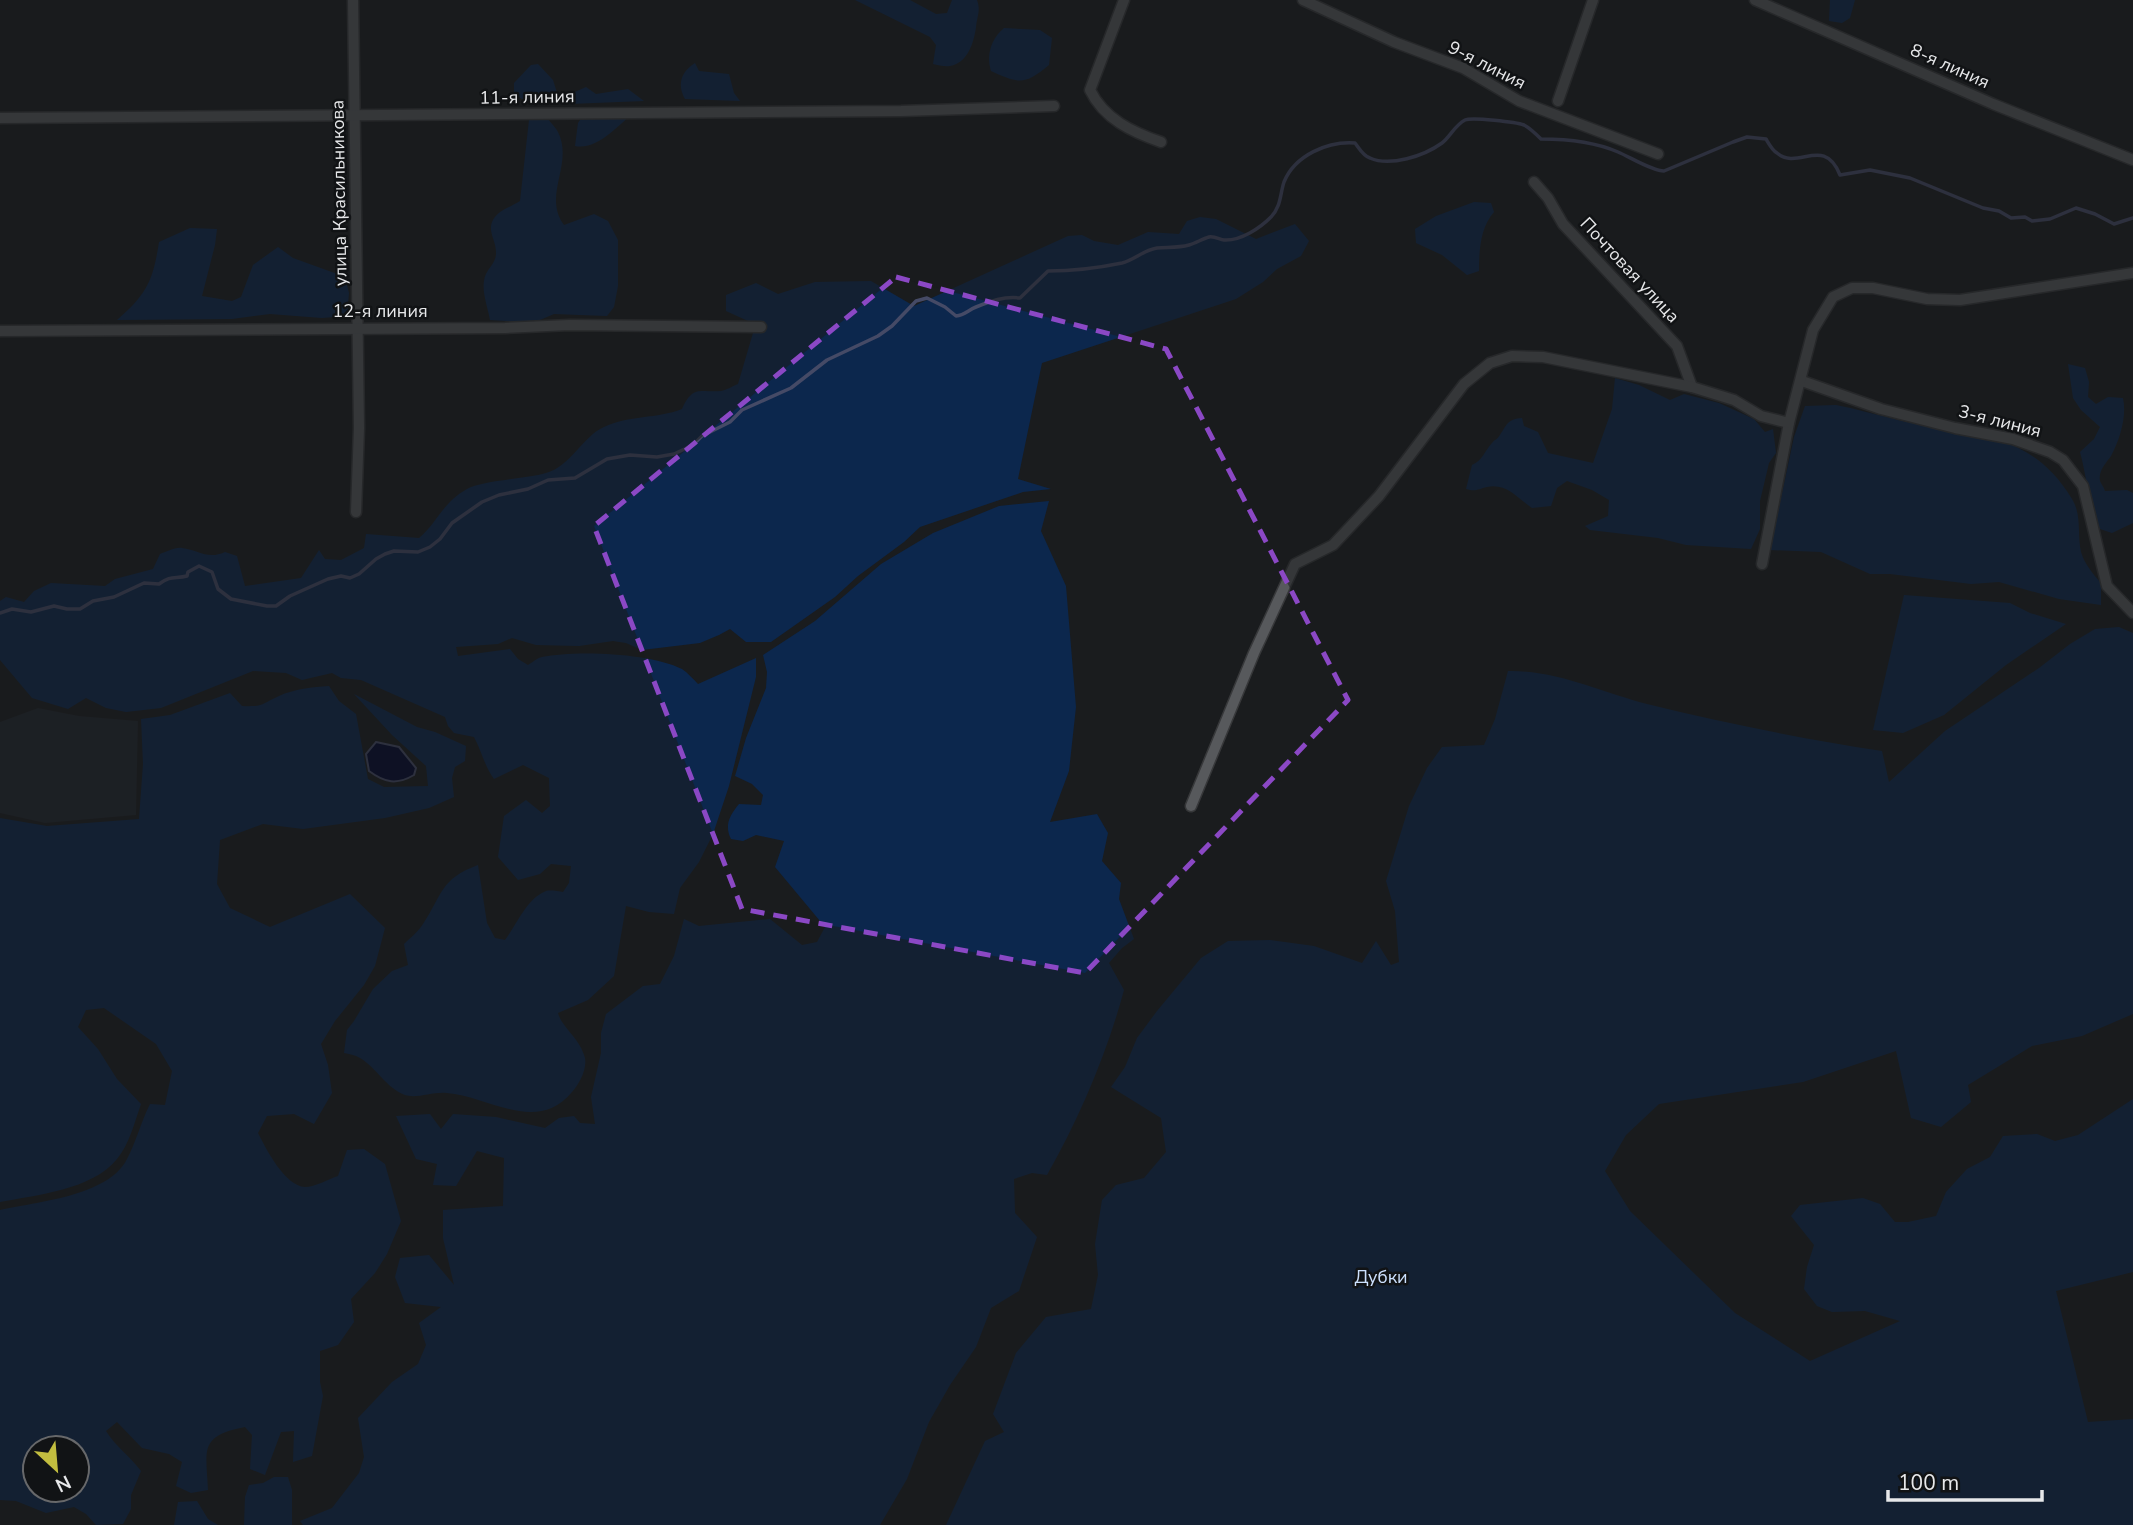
<svg xmlns="http://www.w3.org/2000/svg" width="2133" height="1525" viewBox="0 0 2133 1525" font-family="'Nunito Sans',sans-serif">
<style>
.built{fill:#21262d}
.green{fill:#0c274d;fill-rule:evenodd}
.water{fill:#00062e;stroke:#454a66;stroke-width:2}
.lines{fill:none;stroke-linecap:round;stroke-linejoin:round}
.stream{stroke:#454a66;stroke-width:3.5}
.minor-casing{stroke:#37383a;stroke-width:13}
.minor{stroke:#57595c;stroke-width:10}
.marked{fill:none;stroke:#8b48c5;stroke-width:5;stroke-dasharray:14 9;stroke-linejoin:round}
.labels{text-anchor:middle;stroke-width:5;stroke-linejoin:round;paint-order:stroke}
.street-label{font-size:18px;fill:#e7e8ea;stroke:#111315}
.park-label{font-size:18px;fill:#cde1fe;stroke:#111315}
</style>
<rect width="100%" height="100%" fill="#1a1c1e"/>
<path class="built" d="M38,708L79,716L138,721L136,815L45,823L0,813V722Z"/>
<g class="green">
<path d="M855,0H910L936,14L947,13L952,0H977C981,11 977,16 976,27C974,42 968,63 950,66C945,67 938,65 933,64L936,45L930,37Z"/>
<path d="M1830,0H1855L1850,18L1842,23L1829,21Z"/>
<path d="M1004,28L1040,30L1052,38L1049,65C1025,85 1019,84 991,71C986,55 991,39 1004,28Z"/>
<path d="M695,63L699,71L729,74L734,93L740,101L685,99C677,84 681,72 695,63Z"/>
<path d="M538,64L553,80L559,99L586,87L596,94L628,89L644,101L569,104L539,103L527,102L514,94V83L531,65Z"/>
<path d="M637,110C620,123 598,151 575,146L578,123L582,117Z"/>
<path d="M548,119C551,123 556,128 558,132C574,165 542,195 564,225L594,214L608,221L618,240V286L614,307L607,316L554,314L540,320L520,322L490,320C488,308 482,293 484,281C485,269 497,264 496,252C496,240 487,231 493,220C498,210 511,207 520,201L529,120Z"/>
<path d="M1474,202L1491,203L1494,212C1480,228 1479,251 1479,271L1467,275L1442,255L1416,243L1415,229L1436,216Z"/>
<path d="M1200,217L1216,219L1256,239L1295,224L1309,241L1301,256L1277,269L1263,282L1236,299L1042,363L1018,479L1051,489L1023,492L920,527L904,542L858,576L835,597L771,642H746L730,629L719,635L700,643L642,650L626,643L613,641L579,646L536,645L512,638L498,644L456,647L458,656L510,649L518,659L528,665C533,662 537,658 542,657C576,650 651,653 682,669C688,673 693,679 698,684L756,658V677L729,786L713,834L699,862L680,888L674,914L649,912L626,906L614,976L588,1000L558,1013C562,1028 580,1038 585,1058C587,1070 579,1084 572,1092C536,1135 489,1096 447,1093C434,1091 417,1099 405,1095C386,1088 376,1067 360,1058C355,1055 349,1054 344,1053L347,1030L354,1021L373,989L392,971L408,965L404,944C410,938 419,931 423,924C443,894 440,879 478,865L487,923L495,938L505,940C516,926 527,898 546,891C550,890 558,891 563,892L569,883L571,866L551,864L540,874L518,880L498,857L504,816L526,800L542,813L550,806L549,778L523,765L494,779C484,765 482,752 474,737L454,733L448,726L445,717L361,680L341,678L332,673L302,680L286,673L253,671L161,708L126,712L106,708L86,698L68,709L32,698L0,660V601L6,597L24,602L34,591L51,583L105,586L115,579L153,569L160,554C166,552 175,547 182,548C198,550 208,560 225,552L237,556L245,586L301,578L319,550L325,559L341,560L364,548L366,534L419,538C438,522 442,503 467,489C482,480 526,479 546,473C570,467 583,436 604,427C629,415 657,419 682,409C693,384 701,393 721,391C727,390 733,386 738,384L753,333L748,321L726,311V295L756,283L778,294L815,282L871,281L914,306L1068,236L1082,235L1094,241L1118,245L1148,232L1179,234L1187,221Z"/>
<path d="M190,228L217,229L215,245L202,296L232,301L241,297L253,265L278,247L293,258L340,275L346,281L349,293L347,316L322,318L270,314L232,319L117,320C147,294 153,281 159,242Z"/>
<path d="M2068,364L2085,368L2089,382L2088,397L2096,404L2108,397L2123,398C2127,416 2120,439 2111,456C2106,463 2098,471 2100,481C2101,484 2104,487 2105,491L2127,490L2133,493V523L2112,533L2100,529C2090,512 2086,473 2080,452L2094,439L2100,427L2081,410L2073,398Z"/>
<path d="M1615,378L1639,385L1670,400L1684,394L1719,403L1754,419L1765,432L1773,429L1776,453L1769,463L1760,501V529L1751,549L1686,545L1658,538L1590,530L1585,526L1608,516L1609,500L1592,490L1567,481L1557,488L1551,506L1532,508C1517,498 1507,483 1487,487C1478,489 1476,492 1466,489L1472,465C1483,460 1484,452 1492,443C1495,439 1497,440 1500,435C1507,424 1508,419 1522,418L1524,426L1538,432L1548,453L1593,463L1612,409Z"/>
<path d="M1836,405C1857,409 1877,415 1898,420C1969,437 2029,428 2072,499C2082,515 2077,534 2081,552C2084,563 2093,574 2101,583V605L2059,599L1999,582L1971,584L1890,574H1870L1821,552L1770,550L1794,437L1805,406Z"/>
<path d="M1049,501L1041,531L1066,586L1076,707L1069,771L1050,822L1097,814L1108,833L1102,861L1121,883L1119,899L1134,939L1122,948L1109,963L1124,990C1107,1053 1080,1117 1047,1175L1032,1173L1014,1179L1015,1213L1037,1237L1019,1291L991,1308L976,1347L950,1385L929,1422L907,1479L880,1525H303L300,1521L332,1508L359,1473L364,1457L358,1418L392,1382L418,1364L426,1345L419,1323L441,1307L405,1303L395,1277L400,1258L429,1255L454,1285L443,1238V1210L503,1206L504,1158L477,1151L456,1186L433,1185L437,1164L416,1159L396,1116L430,1114L441,1129L453,1114L496,1117L545,1128L559,1118L574,1116L580,1123L595,1124L591,1097L601,1053V1033L606,1014L643,986L660,984L674,956L684,919L699,926L770,919L802,945L817,942L825,927L775,867L784,841L756,835L743,841L731,839C724,825 730,815 739,804L761,805L763,795L752,784L735,776L746,738L766,688L767,672L763,655L815,621L881,564L933,533L999,506Z"/>
<path d="M1904,595L2010,603L2030,613L2066,624L2006,665L1944,715L1903,733L1873,730Z"/>
<path d="M2119,627L2133,633V1014L2082,1036L2032,1046L1968,1085L1971,1102L1941,1127L1911,1118L1896,1051L1803,1082L1659,1104L1626,1135L1605,1171L1630,1211L1735,1313L1810,1361L1900,1321L1865,1311L1832,1312L1817,1306L1804,1289L1807,1267L1814,1245L1791,1216L1800,1205L1863,1198L1880,1204L1895,1222H1908L1936,1216L1946,1192L1967,1169L1990,1157L2003,1136L2037,1134L2055,1141L2078,1135L2133,1099V1272L2056,1291L2088,1422L2133,1419V1525H946L985,1441L1004,1432L993,1414L1016,1353L1046,1317L1091,1309L1098,1275L1095,1244L1102,1200L1116,1185L1144,1178L1166,1152L1161,1118L1111,1087L1125,1067L1137,1038L1157,1011L1201,958L1228,941L1270,940L1314,946L1362,963L1376,941L1391,965L1399,962L1395,911L1386,881L1409,806L1427,768L1442,747L1484,745L1495,719L1508,671C1557,670 1601,692 1647,704C1725,723 1803,739 1882,751L1889,782L1945,731L2039,668L2070,644L2095,629Z"/>
<path d="M329,686L339,701L356,714L368,779L384,787L428,786L426,766L392,735L354,694L417,727L435,732L466,746L465,761L455,767L452,778L454,797L429,808L385,818L303,829L263,824L220,840L217,884L230,908L270,927L350,894L385,928L375,966L364,985L335,1021L321,1044L328,1065L332,1093L314,1124L294,1114L267,1116L258,1133C266,1149 285,1186 305,1187C315,1187 329,1179 338,1176L347,1150L364,1149L385,1164L401,1221L387,1254L375,1273L351,1299L354,1322L338,1345L320,1351V1382L323,1396L312,1456L293,1462L294,1431L281,1432L265,1475L250,1469L252,1435L245,1427C199,1436 206,1449 208,1490L191,1493L176,1486L182,1462L169,1454L142,1448L117,1422L106,1431C116,1447 130,1456 141,1471L131,1495V1509L123,1524L96,1525L86,1514L74,1507L46,1513L16,1501L0,1500V1210C36,1202 109,1196 127,1159C136,1142 141,1122 150,1104L165,1105L172,1071L156,1044L104,1008L86,1010L78,1027L98,1049L117,1079L141,1104C135,1121 129,1145 117,1159C92,1190 36,1195 0,1202V818L47,826L139,819L143,764L141,719L170,715L230,693L242,706C264,707 261,704 279,696C294,689 313,687 329,686ZM77,1448V1490H35V1448Z"/>
<path d="M274,1477H288L292,1490V1525H244L245,1497L249,1485L263,1483Z"/>
<path d="M197,1501L208,1519L218,1525H174L178,1502Z"/>
</g>
<path class="water" d="M376,742L399,747L416,768L414,775C397,785 385,783 369,771L366,754Z"/>
<g class="lines">
<path class="stream" d="M0,613L12,609L31,612L54,606L67,609H80L93,601L114,597L144,583L159,584C171,575 175,579 187,576L188,572L199,566L212,572L218,589L231,599L267,606H276L290,596L328,579L341,576L350,578L359,574L376,559L385,554L394,551L418,552L430,547L440,539L452,523L482,502L499,495L528,489L548,480L575,478L607,459L630,455L657,457L674,454L693,445L702,436L730,422L742,410L791,388L827,360L878,336L892,326L916,301L927,298L945,307L956,316C965,315 968,310 976,307C991,301 1004,296 1020,298L1048,271C1073,271 1098,268 1122,263C1134,260 1144,250 1157,248C1168,247 1178,248 1189,245C1196,243 1202,239 1209,237C1214,236 1219,239 1224,240C1241,241 1260,228 1271,217C1281,207 1280,194 1284,182C1295,155 1328,141 1355,143C1359,148 1363,156 1370,158C1390,167 1424,156 1442,143C1450,137 1455,125 1465,120C1472,117 1516,122 1524,125C1530,128 1536,134 1541,139C1566,139 1595,142 1618,152C1630,157 1652,171 1664,171L1733,142L1747,137L1766,139C1769,144 1772,150 1777,153C1798,171 1824,135 1840,175L1870,170L1910,178L1983,208L1999,211L2011,218L2025,217L2032,221L2050,219L2076,208L2095,214L2114,224L2133,218"/>
<defs>
<g id="minor">
<path d="M353,0L359,428L356,512"/>
<path d="M1124,0L1090,90C1104,119 1132,132 1161,142"/>
<path d="M1303,0L1394,42L1463,68L1519,101L1658,154"/>
<path d="M1755,0L1993,104L2133,160"/>
<path d="M1558,101L1593,0"/>
<path d="M0,118L901,111L1054,106"/>
<path d="M1534,182L1548,198L1563,224L1677,346L1692,387"/>
<path d="M0,331L505,328L570,325L761,327"/>
<path d="M1802,381L1881,409L1955,428L2013,439L2050,452L2063,460L2083,486L2107,586L2133,613"/>
<path d="M1762,564L1789,423"/>
<path d="M1191,806L1254,653L1295,564L1333,545L1379,496L1464,384L1490,363L1512,356L1543,357L1692,387L1734,400L1761,416L1789,423L1813,330L1833,297L1852,288H1873L1927,299L1960,300L2133,273"/>
</g>
</defs>
<use href="#minor" class="minor-casing"/>
<use href="#minor" class="minor"/>
</g>
<path d="M0 0H2133V1525H0ZM896,277L1166,349L1348,700L1085,973L742,909L594,526Z" fill="#1a1c1e" fill-opacity=".55" fill-rule="evenodd"/>
<path class="marked" d="M896,277L1166,349L1348,700L1085,973L742,909L594,526Z"/>
<g class="labels">
<g class="street-label">
<text transform="translate(1487 65) rotate(27)" y="6">9-я линия</text>
<text transform="translate(1950 66) rotate(24)" y="6">8-я линия</text>
<text transform="translate(527 97) rotate(-1)" y="6">11-я линия</text>
<text transform="translate(339 193) rotate(-91)" y="6">улица Красильникова</text>
<text transform="translate(1630 270) rotate(47)" y="6">Почтовая улица</text>
<text x="380" y="317">12-я линия</text>
<text transform="translate(2000 421) rotate(14)" y="6">3-я линия</text>
</g>
<g class="park-label">
<text x="1381" y="1283">Дубки</text>
</g>
</g>
<g transform="translate(56 1469) rotate(154)"><circle r="33" fill="#111315" stroke="#67686a" stroke-width="2"/>
<path d="M0-5L12 26L0 18L-12 26Z" fill="#c2bd3f"/>
<text y="-10" font-size="19" font-weight="bold" text-anchor="middle" fill="#e7e8ea">N</text>
</g>
<path d="M1888 1490v10h154v-10" fill="none" stroke="#e7e8ea" stroke-width="3.5"/>
<text x="1898" y="1490" font-size="21" fill="#e7e8ea" stroke="#111315" stroke-width="5" paint-order="stroke">100 m</text>
</svg>
